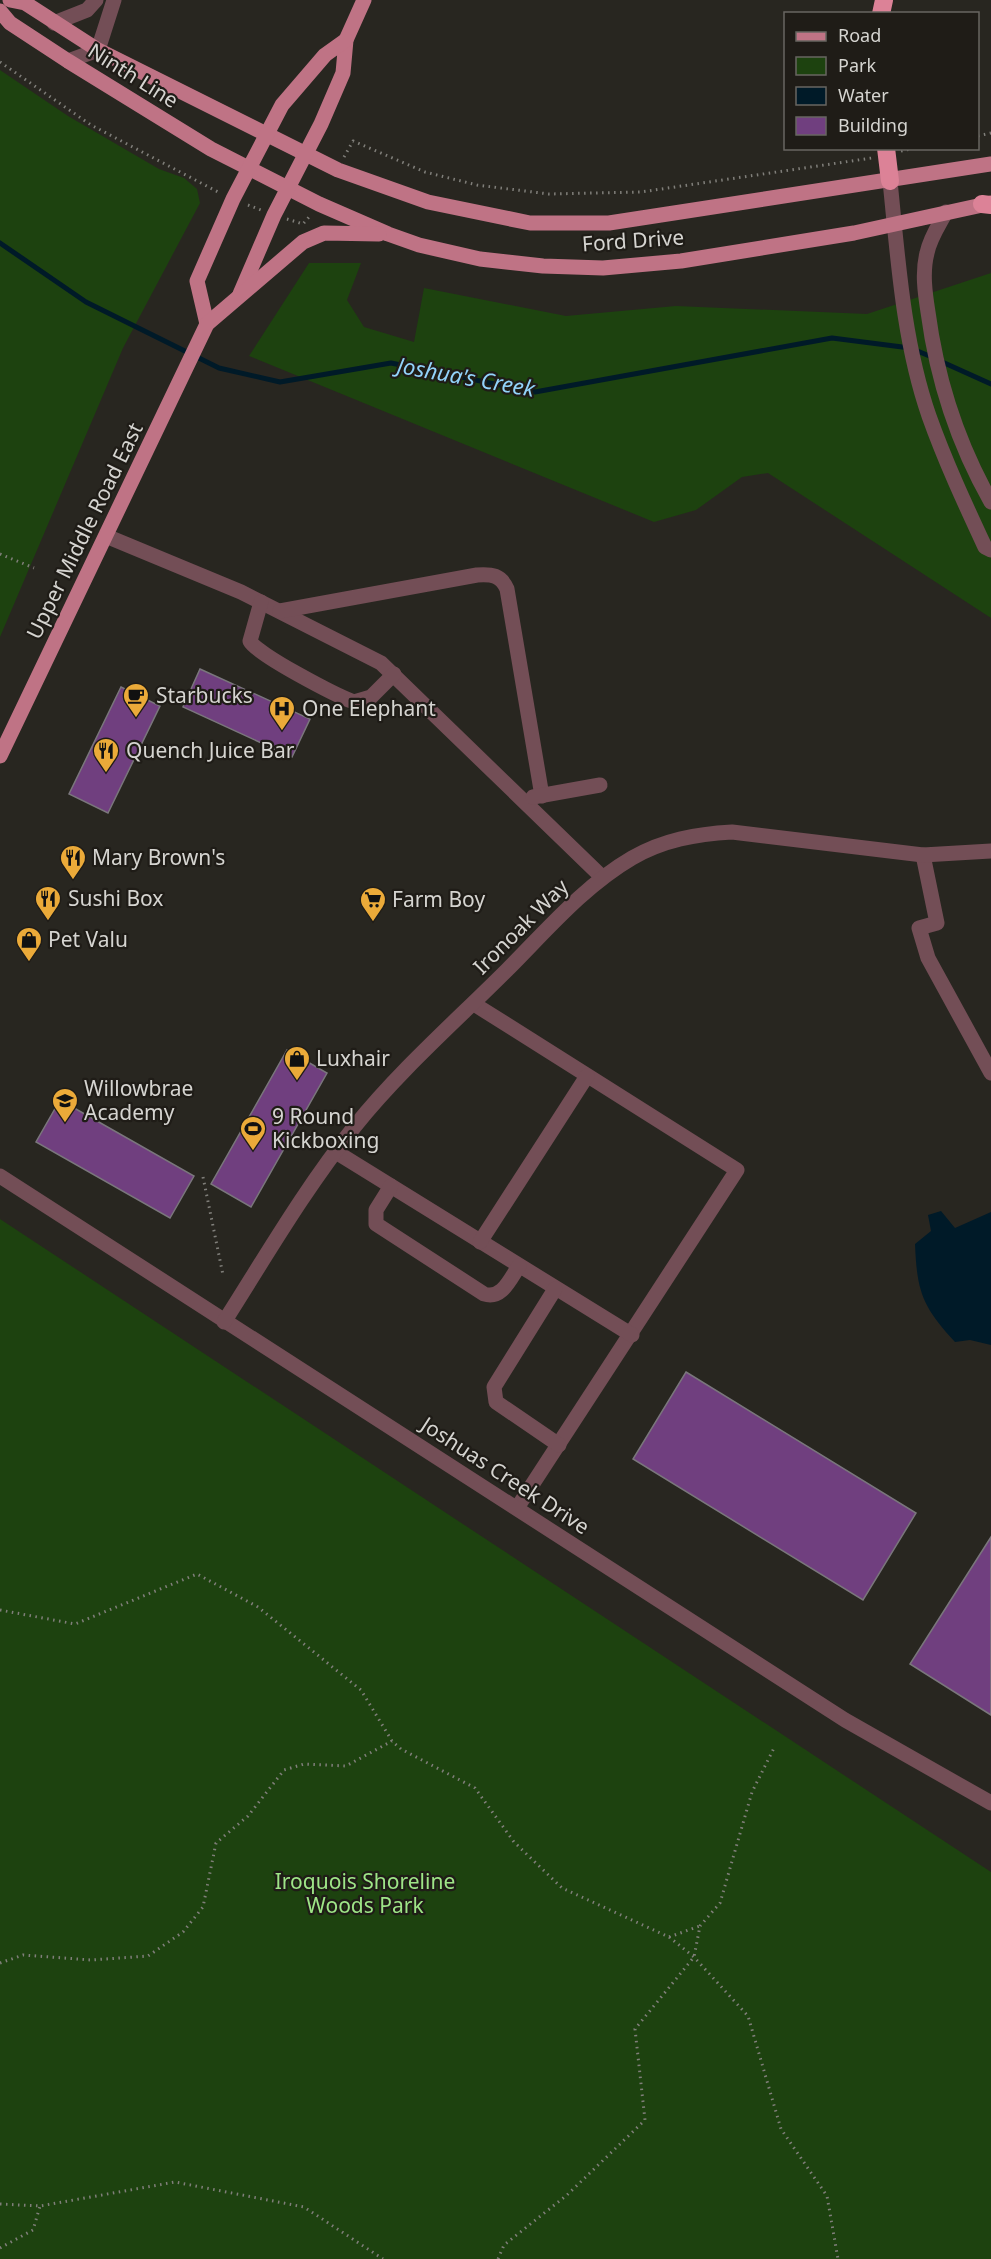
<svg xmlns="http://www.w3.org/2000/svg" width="991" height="2259" viewBox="0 0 991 2259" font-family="'Noto Sans',sans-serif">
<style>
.green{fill:#1d420f}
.water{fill:#001a28}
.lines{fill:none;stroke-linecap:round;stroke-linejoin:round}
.stream{stroke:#001a28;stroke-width:5}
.building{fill:#703f7f;stroke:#7a767c;stroke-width:1.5}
.path{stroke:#807f7a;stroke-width:3;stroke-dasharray:1.5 4.5;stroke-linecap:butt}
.minor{stroke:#734e56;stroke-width:15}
.major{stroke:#bf7385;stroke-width:15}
.highway{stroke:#dc8297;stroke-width:18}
.labels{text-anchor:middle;stroke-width:4.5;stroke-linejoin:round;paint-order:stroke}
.street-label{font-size:21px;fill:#d5d4d0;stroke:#1f1c17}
.poi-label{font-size:21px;fill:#d5d4d0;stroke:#1f1c17;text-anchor:start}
.park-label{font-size:21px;fill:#9ee587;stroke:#1f1c17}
.water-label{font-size:22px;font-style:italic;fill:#92d3fa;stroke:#1f1c17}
</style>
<rect width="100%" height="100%" fill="#282620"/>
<g class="green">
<path d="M0,70L68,116L159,169L184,178L197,189L200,203L123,348L0,637Z"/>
<path d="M309,263H361L347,300L364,327L414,342L424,288L566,316L676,306L867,314L991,273V618L768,473L742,477L696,510L654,522L249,356Z"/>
<path d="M0,1219L991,1872V2259H0Z"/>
</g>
<path class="water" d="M941,1211L955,1228L991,1212V1345L970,1340L955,1342C922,1306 917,1292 915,1244L931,1231L928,1215Z"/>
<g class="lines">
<g class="stream">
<path d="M0,243L86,302L219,368L280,382L391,363L535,392L832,338L910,348L932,357"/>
<path d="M940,361L991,384"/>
</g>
</g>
<g class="building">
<path d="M200,669L310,719L292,757L183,707Z"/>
<path d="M121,687L160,706L108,813L69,794Z"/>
<path d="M287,1050L327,1073L251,1207L211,1184Z"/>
<path d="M60,1100L194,1176L170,1218L36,1142Z"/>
<path d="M686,1372L916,1513L863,1600L633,1459Z"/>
<path d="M991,1537V1715L910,1664Z"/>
</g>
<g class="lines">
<g class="path">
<path d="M0,62L91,125L220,193"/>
<path d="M978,136L991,133"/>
<path d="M901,151L915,148"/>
<path d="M344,157L353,141L425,172L477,185L549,194L641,192L872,158"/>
<path d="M248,205L261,210"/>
<path d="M287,219L303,224L309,217"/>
<path d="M0,554L34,568"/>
<path d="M203,1177L223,1275"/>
<path d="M0,1610L75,1624L197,1574L258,1607L361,1690L392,1741L401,1749L475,1788L514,1842L562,1888L669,1937L700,1926"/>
<path d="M669,1937L694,1957L748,2016L781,2129L827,2196L838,2259"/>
<path d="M0,1963L23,1955L91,1960L148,1956L183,1932L203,1907L216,1843L248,1816L284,1770L304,1764L346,1766L392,1741"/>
<path d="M0,2204L40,2206L175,2182L304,2207L383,2259"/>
<path d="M0,2248L33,2230L40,2206"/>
<path d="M498,2259L504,2245L567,2195L645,2120L635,2029L694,1957L700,1926L720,1903L752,1792L774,1748"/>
</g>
<g class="minor">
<path d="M54,23L87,10L96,0"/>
<path d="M68,61L98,50L114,0"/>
<path d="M890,181C898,259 903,341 929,416C945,461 965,504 985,547L991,550"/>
<path d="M946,212C939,225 930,238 927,253C922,272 925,293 928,312C937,380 957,442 991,502"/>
<path d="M106,536L241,592L381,663L602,877"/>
<path d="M261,602L250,641C256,654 337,696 354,702L371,697L394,674"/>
<path d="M280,611L477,575C492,574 501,575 507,589L542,796"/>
<path d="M533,797L600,785"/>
<path d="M923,855L937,923L919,928L928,958L991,1073"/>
<path d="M474,1004L737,1170L517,1508"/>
<path d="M336,1152L632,1335"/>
<path d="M0,1176L845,1720L991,1803"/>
<path d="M391,1186L376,1210V1224L484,1294C502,1300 510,1279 519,1266"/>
<path d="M480,1242L587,1076"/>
<path d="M555,1289L494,1387L496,1402L559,1445"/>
<path d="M224,1322C266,1256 306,1187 355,1126C400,1070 456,1021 507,970C546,931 584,886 632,858C663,840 696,834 732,832L923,855L991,851"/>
</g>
<g class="major">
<path d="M10,0L25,3L98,50L338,170L428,202L530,223H609L991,164"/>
<path d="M0,11L10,23L68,61L211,149L319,204L388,234L419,245L480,259L543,266L603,268L681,261L854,233L991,203"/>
<path d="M240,294L274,215L321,124L343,73L346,40L364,0"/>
<path d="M207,324L197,281L233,199L282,105L325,55L346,40"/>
<path d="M0,756L207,324L303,242L324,233L379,234"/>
</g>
<g class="highway">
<path d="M881,14L884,0"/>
<path d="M886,148L890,181"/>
<path d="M982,204L991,205"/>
</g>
</g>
<defs>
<symbol id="cafe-pin" viewBox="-11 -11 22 30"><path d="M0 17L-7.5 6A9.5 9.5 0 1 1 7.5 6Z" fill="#ebaa39" stroke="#1f1c17"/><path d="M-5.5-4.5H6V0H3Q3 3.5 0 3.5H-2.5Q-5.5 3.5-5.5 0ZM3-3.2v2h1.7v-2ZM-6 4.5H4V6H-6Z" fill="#111"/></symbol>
<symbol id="hospital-pin" viewBox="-11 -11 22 30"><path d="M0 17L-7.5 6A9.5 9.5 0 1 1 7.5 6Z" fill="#ebaa39" stroke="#1f1c17"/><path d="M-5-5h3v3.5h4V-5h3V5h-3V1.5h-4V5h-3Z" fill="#111"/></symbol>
<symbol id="restaurant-pin" viewBox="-11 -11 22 30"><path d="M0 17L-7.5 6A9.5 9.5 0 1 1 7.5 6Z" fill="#ebaa39" stroke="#1f1c17"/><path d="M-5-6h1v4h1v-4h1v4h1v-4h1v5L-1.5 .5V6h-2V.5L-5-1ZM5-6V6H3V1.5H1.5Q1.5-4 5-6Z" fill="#111"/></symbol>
<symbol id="supermarket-pin" viewBox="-11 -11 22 30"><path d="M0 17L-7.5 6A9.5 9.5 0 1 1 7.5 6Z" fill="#ebaa39" stroke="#1f1c17"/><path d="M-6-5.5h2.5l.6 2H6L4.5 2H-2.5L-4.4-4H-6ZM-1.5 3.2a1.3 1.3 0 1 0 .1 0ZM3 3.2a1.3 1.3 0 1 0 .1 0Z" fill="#111"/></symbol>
<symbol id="shop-pin" viewBox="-11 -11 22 30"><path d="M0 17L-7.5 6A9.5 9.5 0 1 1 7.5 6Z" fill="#ebaa39" stroke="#1f1c17"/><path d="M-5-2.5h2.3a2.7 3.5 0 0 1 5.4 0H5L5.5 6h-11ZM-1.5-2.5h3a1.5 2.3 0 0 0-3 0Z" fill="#111"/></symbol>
<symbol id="school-pin" viewBox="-11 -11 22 30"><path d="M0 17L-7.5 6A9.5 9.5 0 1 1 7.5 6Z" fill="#ebaa39" stroke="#1f1c17"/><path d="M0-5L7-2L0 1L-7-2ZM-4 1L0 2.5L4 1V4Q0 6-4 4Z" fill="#111"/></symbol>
<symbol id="stadium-pin" viewBox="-11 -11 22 30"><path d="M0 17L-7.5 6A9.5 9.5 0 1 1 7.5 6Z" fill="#ebaa39" stroke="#1f1c17"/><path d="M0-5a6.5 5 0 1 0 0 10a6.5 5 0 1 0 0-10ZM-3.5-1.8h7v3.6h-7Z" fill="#111"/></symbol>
</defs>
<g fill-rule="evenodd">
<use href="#cafe-pin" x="121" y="681" width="30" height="40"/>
<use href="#hospital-pin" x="267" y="694" width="30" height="40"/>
<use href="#restaurant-pin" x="91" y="736" width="30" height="40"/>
<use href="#restaurant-pin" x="58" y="843" width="30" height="40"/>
<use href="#restaurant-pin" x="33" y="884" width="30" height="40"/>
<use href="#supermarket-pin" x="358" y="885" width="30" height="40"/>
<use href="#shop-pin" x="14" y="925" width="30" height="40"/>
<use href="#shop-pin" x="282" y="1044" width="30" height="40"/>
<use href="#school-pin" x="50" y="1086" width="30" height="40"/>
<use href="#stadium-pin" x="238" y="1114" width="30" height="40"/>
</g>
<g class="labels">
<g class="street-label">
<text transform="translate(133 76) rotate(32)" y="7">Ninth Line</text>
<text transform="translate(633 241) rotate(-4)" y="7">Ford Drive</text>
<text transform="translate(85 531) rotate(-64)" y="7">Upper Middle Road East</text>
<text transform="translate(521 927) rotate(-45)" y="7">Ironoak Way</text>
<text transform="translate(505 1476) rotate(33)" y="7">Joshuas Creek Drive</text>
</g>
<g class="poi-label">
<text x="156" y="703">Starbucks</text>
<text x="302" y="716">One Elephant</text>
<text x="126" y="758">Quench Juice Bar</text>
<text x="92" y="865">Mary Brown's</text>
<text x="68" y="906">Sushi Box</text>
<text x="392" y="907">Farm Boy</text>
<text x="48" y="947">Pet Valu</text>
<text x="316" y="1066">Luxhair</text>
<text x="84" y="1096">Willowbrae<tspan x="84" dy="24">Academy</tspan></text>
<text x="272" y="1124">9 Round<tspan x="272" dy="24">Kickboxing</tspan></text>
</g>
<g class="park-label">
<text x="365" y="1889">Iroquois Shoreline<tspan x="365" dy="24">Woods Park</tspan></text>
</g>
<g class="water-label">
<text transform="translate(466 377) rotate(10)" y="8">Joshua's Creek</text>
</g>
</g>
<rect x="784" y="12" width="195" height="138" fill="#1f1c17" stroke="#686661" stroke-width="1.5"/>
<rect x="796" y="32" width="30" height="9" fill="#bf7385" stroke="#686661" stroke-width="1.5"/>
<text x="838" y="42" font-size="18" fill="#d5d4d0">Road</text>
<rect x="796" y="57" width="30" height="18" fill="#1d420f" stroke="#686661" stroke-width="1.5"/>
<text x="838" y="72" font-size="18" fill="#d5d4d0">Park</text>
<rect x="796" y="87" width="30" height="18" fill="#001a28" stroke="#686661" stroke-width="1.5"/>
<text x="838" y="102" font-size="18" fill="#d5d4d0">Water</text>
<rect x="796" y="117" width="30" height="18" fill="#703f7f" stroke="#686661" stroke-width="1.5"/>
<text x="838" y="132" font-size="18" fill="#d5d4d0">Building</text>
</svg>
